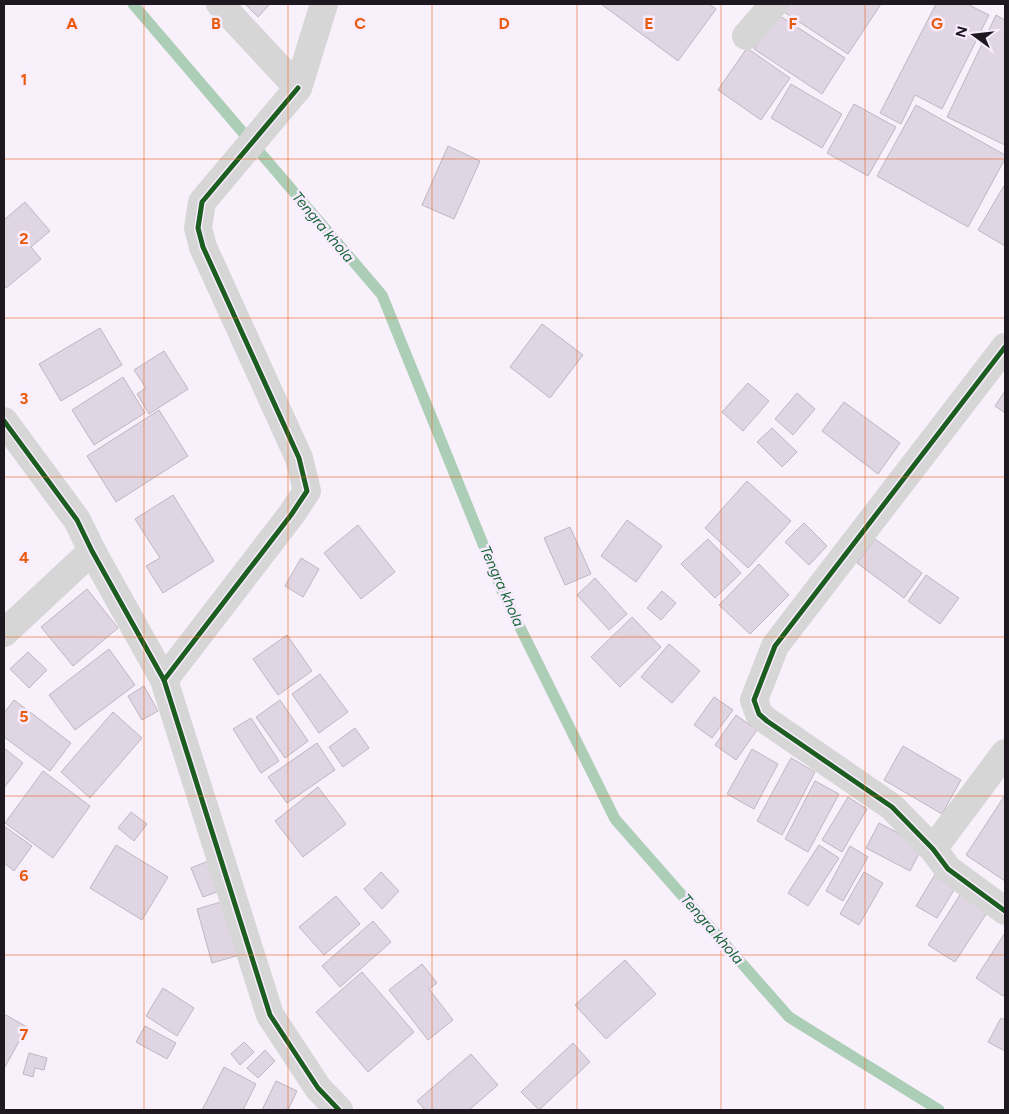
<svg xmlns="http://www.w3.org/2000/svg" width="1009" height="1114" viewBox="0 0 1009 1114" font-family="Figtree,sans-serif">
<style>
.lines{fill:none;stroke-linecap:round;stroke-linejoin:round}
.stream{stroke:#accdb6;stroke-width:11}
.building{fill:#dfd5e3;stroke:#beb8c0}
.minor{stroke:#d7d6d7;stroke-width:28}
.cycleway-casing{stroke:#faecff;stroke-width:8}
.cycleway{stroke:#1b5e20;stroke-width:5}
.grid{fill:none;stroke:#e8590c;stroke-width:1;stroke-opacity:0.55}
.labels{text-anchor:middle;stroke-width:5;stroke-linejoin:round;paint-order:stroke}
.water-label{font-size:15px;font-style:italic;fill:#1a6839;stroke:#faecff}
.grid-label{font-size:16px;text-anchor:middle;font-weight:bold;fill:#e8590c;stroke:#faecff;stroke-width:5;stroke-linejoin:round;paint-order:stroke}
</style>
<rect width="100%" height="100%" fill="#f8f0fb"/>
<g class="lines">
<path class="stream" d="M133,4L382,295L502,591L615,819L789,1017L939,1110"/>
</g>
<g class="building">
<path d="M245,4H270L258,17Z"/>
<path d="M601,4H709L716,9L678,61Z"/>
<path d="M789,4H881L848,54L784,12Z"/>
<path d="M936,4H967L989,15L942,109L915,95L901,124L880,113Z"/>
<path d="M777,14L845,58L822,94L754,49Z"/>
<path d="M996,15L1005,20V145L947,117Z"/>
<path d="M747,48L790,78L761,120L718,90Z"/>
<path d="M791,84L842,114L822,148L771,118Z"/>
<path d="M854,104L896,127L868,176L827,153Z"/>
<path d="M916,105L1005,155V159L968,227L877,176Z"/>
<path d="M448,146L480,161L454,219L422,205Z"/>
<path d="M1005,184V246L978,230Z"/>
<path d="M25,202L50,231L31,247L41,259L6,288L4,285V220Z"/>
<path d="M542,324L583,355L550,398L510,367Z"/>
<path d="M100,328L122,365L61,401L39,364Z"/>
<path d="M164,351L188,389L149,414L137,394L146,388L134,370Z"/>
<path d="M123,377L145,413L94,445L72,410Z"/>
<path d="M748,383L769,401L743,431L722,412Z"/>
<path d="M1005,391V413L995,406Z"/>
<path d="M797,393L815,409L793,435L775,419Z"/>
<path d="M844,402L900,443L878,474L822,431Z"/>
<path d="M159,410L188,456L116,502L87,456Z"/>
<path d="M772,428L797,452L782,467L757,442Z"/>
<path d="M747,481L791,521L748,568L705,528Z"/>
<path d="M173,495L214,561L163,593L146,566L160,558L135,519Z"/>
<path d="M627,520L662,546L636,582L601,556Z"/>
<path d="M804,523L827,546L809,565L785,542Z"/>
<path d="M358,525L395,572L361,599L324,553Z"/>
<path d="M570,527L591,574L565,585L544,538Z"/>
<path d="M708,539L741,573L715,598L681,564Z"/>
<path d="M875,539L922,573L904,598L857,563Z"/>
<path d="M301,558L319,569L303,597L285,586Z"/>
<path d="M759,564L789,595L750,634L719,605Z"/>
<path d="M926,575L959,598L940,624L908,601Z"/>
<path d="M595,578L627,614L609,630L577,595Z"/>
<path d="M87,589L118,628L73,666L41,627Z"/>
<path d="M662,591L676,603L661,620L647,608Z"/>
<path d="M632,617L661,647L620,687L591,657Z"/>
<path d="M287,635L312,671L278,695L253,659Z"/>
<path d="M669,644L700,671L672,703L641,677Z"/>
<path d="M109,649L135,685L75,730L49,695Z"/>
<path d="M28,652L47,670L29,688L10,669Z"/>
<path d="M320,674L348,712L319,733L292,694Z"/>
<path d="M144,686L158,711L142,720L128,696Z"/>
<path d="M714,697L733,710L712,738L694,725Z"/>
<path d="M14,700L71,743L50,771L4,737V713Z"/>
<path d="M280,700L308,741L285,758L256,717Z"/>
<path d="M113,712L142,738L90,798L61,772Z"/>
<path d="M736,715L757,730L736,760L715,745Z"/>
<path d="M251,718L279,761L261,773L233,729Z"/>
<path d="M355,728L369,748L343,767L329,747Z"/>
<path d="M317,743L335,770L287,803L268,777Z"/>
<path d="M903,746L961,780L942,814L884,780Z"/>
<path d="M4,748L23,763L4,788Z"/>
<path d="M752,749L778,764L754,809L727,794Z"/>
<path d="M791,758L815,772L782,835L757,821Z"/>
<path d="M43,771L90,806L53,858L5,823Z"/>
<path d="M815,781L839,794L808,852L785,839Z"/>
<path d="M318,787L346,824L303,857L275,821Z"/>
<path d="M1005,795V881L966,855Z"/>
<path d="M848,797L867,809L842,852L822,840Z"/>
<path d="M131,812L147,824L134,841L118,828Z"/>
<path d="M879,823L923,846L910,871L866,848Z"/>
<path d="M4,826L32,846L14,871L4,863Z"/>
<path d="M116,845L168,877L142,920L90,888Z"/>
<path d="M819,845L839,858L808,906L788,893Z"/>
<path d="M850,846L868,857L843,901L826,891Z"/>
<path d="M213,859L225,889L203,897L191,868Z"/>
<path d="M381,872L399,891L382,909L364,889Z"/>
<path d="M864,872L883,883L859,925L840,914Z"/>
<path d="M936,873L957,885L937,918L916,906Z"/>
<path d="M963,890L990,908L955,962L928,945Z"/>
<path d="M336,896L360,924L324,955L299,927Z"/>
<path d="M228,900L243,954L212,963L197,909Z"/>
<path d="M373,921L391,942L340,987L322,966Z"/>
<path d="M1005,933V993L1003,996L976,978Z"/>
<path d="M625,960L656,994L606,1039L575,1005Z"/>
<path d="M422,964L437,983L429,989L453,1020L428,1040L389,990Z"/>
<path d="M362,972L414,1032L368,1072L316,1012Z"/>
<path d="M163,988L194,1008L177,1036L146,1016Z"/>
<path d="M4,1014L27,1027L5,1067H4Z"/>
<path d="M1001,1018L1005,1020V1051L988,1042Z"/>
<path d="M145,1026L176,1043L167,1059L136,1042Z"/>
<path d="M244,1042L254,1052L240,1065L231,1054Z"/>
<path d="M573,1043L590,1062L539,1110L521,1092Z"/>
<path d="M265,1050L275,1061L258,1078L247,1068Z"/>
<path d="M29,1053L47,1058L44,1070L35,1068L33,1077L23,1074Z"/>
<path d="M471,1054L498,1085L469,1110H425L417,1101Z"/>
<path d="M224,1067L256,1084L243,1110H202Z"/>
<path d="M276,1081L297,1091L288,1110H262Z"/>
</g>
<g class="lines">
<g class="minor">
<path d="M220,4L298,88L324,4"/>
<path d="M746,36L774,4"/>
<path d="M1005,347L775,646L754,700L759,714L767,721L892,807L933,849L948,869L1005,911"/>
<path d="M4,421L77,520L92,551L164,680L270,1015L318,1088L339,1110"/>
<path d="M4,633L92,551"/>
<path d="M164,680L291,515L307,491L299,458L203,247L198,228L202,202L298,88"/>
<path d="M933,849L1005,753"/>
</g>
<defs>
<g id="cycleway">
<path d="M1005,347L775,646L754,700L759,714L767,721L892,807L933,849L948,869L1005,911"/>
<path d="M4,421L77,520L92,551L164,680L270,1015L318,1088L339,1110"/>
<path d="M164,680L291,515L307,491L299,458L203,247L198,228L202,202L298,88"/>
</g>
</defs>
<use href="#cycleway" class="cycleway-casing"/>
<use href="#cycleway" class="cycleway"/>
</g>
<path class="grid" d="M144,4V1110M288,4V1110M432,4V1110M577,4V1110M721,4V1110M865,4V1110M4,159H1005M4,318H1005M4,477H1005M4,637H1005M4,796H1005M4,955H1005"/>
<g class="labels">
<g class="water-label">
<text transform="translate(323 227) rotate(50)" y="5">Tengra khola</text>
<text transform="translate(502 586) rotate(66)" y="5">Tengra khola</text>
<text transform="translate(712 929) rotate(49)" y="5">Tengra khola</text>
</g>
</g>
<g class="grid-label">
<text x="72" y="29">A</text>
<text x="216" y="29">B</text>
<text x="360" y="29">C</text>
<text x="504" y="29">D</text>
<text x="649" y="29">E</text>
<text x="793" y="29">F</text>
<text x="937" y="29">G</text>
<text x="24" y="85">1</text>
<text x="24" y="244">2</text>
<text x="24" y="404">3</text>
<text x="24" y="563">4</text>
<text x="24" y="722">5</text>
<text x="24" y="881">6</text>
<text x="24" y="1040">7</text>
</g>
<rect width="1009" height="1114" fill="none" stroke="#1e1920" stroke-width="10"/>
<g transform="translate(974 35) rotate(285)" stroke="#faecff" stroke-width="4" paint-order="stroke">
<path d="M0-4L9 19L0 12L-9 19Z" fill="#1e1920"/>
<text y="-8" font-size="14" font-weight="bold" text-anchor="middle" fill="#1e1920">N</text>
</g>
</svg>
